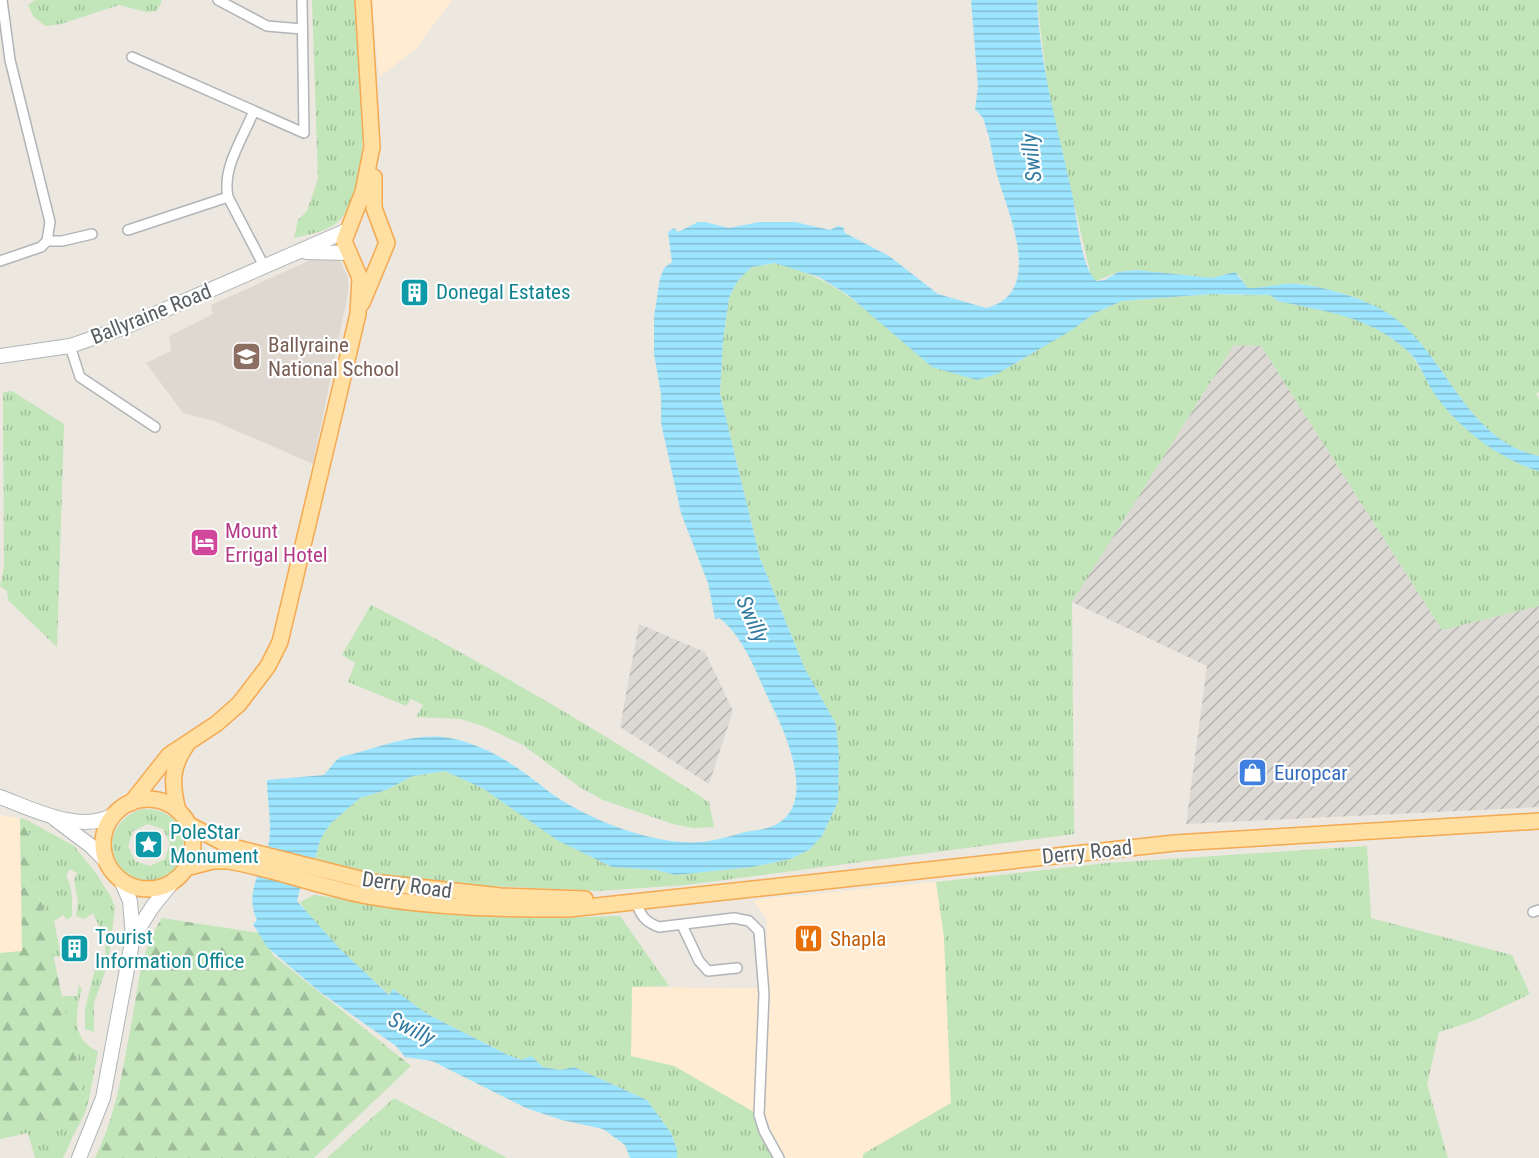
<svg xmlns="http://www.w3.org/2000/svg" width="1539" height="1158" viewBox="0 0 1539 1158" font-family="'Roboto Condensed',sans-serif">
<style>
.commercial{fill:#ffecd2}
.industrial{fill:url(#industrial-furrows)}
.education{fill:#ded8d0}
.grass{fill:url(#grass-tufts);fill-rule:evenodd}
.forest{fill:url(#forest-firs)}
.water{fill:url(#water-rules)}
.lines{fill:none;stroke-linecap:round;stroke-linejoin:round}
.street-casing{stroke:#b1b4b8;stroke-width:12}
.secondary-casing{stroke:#afb5b8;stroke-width:16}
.primary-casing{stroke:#f5a950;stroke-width:18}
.street{stroke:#fff;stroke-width:9}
.secondary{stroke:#fff;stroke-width:14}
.primary{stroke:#ffdfa2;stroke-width:15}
.labels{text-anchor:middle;stroke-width:4.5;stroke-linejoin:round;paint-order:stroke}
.culture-label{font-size:21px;fill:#0d838f;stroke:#fff;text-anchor:start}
.street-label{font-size:21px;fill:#585e61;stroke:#fff}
.education-label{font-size:21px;fill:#785e54;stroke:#fff;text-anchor:start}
.hotel-label{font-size:21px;fill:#b23c85;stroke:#fff;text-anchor:start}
.shop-label{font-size:21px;fill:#366cbe;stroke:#fff;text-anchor:start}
.food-label{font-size:21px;fill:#c56008;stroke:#fff;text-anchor:start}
.water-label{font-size:22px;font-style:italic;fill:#347ca1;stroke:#fff}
</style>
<defs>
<pattern id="industrial-furrows" width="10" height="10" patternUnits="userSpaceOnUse" patternTransform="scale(1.5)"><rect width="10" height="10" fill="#dcd9d4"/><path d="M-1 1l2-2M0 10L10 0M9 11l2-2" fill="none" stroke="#b5b3af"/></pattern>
<pattern id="grass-tufts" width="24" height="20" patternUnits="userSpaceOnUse" patternTransform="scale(1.5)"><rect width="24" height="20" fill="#c2e5ba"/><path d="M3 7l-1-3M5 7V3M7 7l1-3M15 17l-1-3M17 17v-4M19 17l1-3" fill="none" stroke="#a0bd9b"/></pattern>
<pattern id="forest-firs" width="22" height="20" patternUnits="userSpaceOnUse" patternTransform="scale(1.5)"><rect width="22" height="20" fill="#c2e5ba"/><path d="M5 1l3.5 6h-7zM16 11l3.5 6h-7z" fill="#a0bd9b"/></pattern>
<pattern id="water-rules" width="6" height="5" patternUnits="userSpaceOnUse" patternTransform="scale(1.5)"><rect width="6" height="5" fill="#9de5ff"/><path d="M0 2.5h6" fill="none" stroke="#83bdd2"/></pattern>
</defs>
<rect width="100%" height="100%" fill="#ece7df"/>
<g class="commercial">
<path d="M372,0H452L415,50L379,77Z"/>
<path d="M0,815L20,818L22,951L0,953Z"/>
<path d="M936,882L944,937L951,1103L863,1154V1158H786L774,1139L766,1117L740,1106L675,1066L631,1056L632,987L766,988L767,919L753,900Z"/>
</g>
<g class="industrial">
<path d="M1234,345L1261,346L1442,630L1539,606V807L1186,824L1207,666L1072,602Z"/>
<path d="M639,624L705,652L733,711L709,784L620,727Z"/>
</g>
<path class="education" d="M315,258L340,261L348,277V293L313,464L214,421L183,413L146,363L171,351L169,336L213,314L211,305Z"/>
<g class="grass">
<path d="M35,0H162L157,11L146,12L119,5L61,24L45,26L33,16L28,5Z"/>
<path d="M312,0H354C359,54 377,172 343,216C332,231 311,234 294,238L298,220L307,211L318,179Z"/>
<path d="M1037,0H1539V392L1536,393L1539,400V456C1459,439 1445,341 1376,307C1354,296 1323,286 1297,284C1280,283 1263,289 1247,288L1239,275L1212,278L1137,270L1118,272L1096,281L1091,276L1048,91Z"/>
<path d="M775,263C838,277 886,325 932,367L1015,364L1093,314L1122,301L1211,294L1270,295L1278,301C1324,311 1373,316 1409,352C1414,357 1417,365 1422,371C1454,412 1487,456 1539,471V606L1442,630L1261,346L1234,345L1072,602L1074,834L686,885L598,891L426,883L337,866L315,858L321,838L331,823L360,798L386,790L413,776L445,771L484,789L612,867L656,870L676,875L752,867L790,859L809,850L822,836L838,802L839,756L836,724L805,669L760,558L720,394L723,340L729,298L734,287L740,278L752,267Z"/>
<path d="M12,391L64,424L57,647L8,600L7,591L0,586L4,567L3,392Z"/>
<path d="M371,605C487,664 600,731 709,802L714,827L693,828L673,824L603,800L581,788L523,745L483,726L460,719L416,717L423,705L411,699L406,706L348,682L355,663L342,655Z"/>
<path d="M143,809C201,807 193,889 142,880C131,878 122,872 117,862C104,839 119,815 143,809ZM148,824L163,829L170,843L165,859L150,866L135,861L128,846L133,831Z"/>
<path d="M27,820L74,846L96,873L112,899L115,908L108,963L94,1003V1032L85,1029V1009L96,965L106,966L105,939L93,913L84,919L76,916L78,902L74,880L77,873L70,869L66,875C73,889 72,900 72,916L67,920L63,915L54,921L61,956L53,957L42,902H40Z"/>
<path d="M1367,846L1371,918L1512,955L1530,994L1473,1021L1439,1032L1427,1084L1448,1158H863V1154L951,1103L944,937L936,882L1107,863Z"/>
<path d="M314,895L458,915L547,918L620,916L669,986L632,987L631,1056L674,1066L754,1112L756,1126L774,1158H677V1149L671,1133L647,1100L574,1067L560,1070L543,1067L531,1057L521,1060L510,1056L427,1014L394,990L390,995C359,967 322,938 300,902Z"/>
<path d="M79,985L82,989C75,1012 71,1040 98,1051L89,1098L83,1095L62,996H77Z"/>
<path d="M394,1098L507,1158H327Z"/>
<path d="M67,1114L73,1136L63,1158H35L28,1133L0,1139V1132Z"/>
</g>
<g class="forest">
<path d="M20,818L27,820L40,902H42L83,1095L89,1098L85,1113L73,1136L67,1114L0,1132V953L22,951Z"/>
<path d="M162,918L260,933L273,955L411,1066L314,1158H95C117,1114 124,1062 133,1015C139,980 142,947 162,918Z"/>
</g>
<path class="water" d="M971,0H1037C1040,68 1059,132 1073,198C1077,218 1081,267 1096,281L1105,280L1118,272L1137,270L1212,278L1235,272L1248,288C1262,289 1280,282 1297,284C1323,286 1354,296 1377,307C1445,341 1459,439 1539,456V471C1499,459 1458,428 1434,393C1425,380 1420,362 1408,351C1367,315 1327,312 1278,301L1270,295L1211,294L1122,301L1093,314L1072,330L997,374L977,380L932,367L848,295L819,277L775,263L752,267L740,278L734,287L729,298L723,340L720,394L760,558L805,669L836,724L839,756L838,802L822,836L809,850L790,859L752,867L676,875L656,870L612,867L557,840L484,789L445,771L413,776L386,790L360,798L331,823L321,838L315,858L308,857L297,901L340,949L389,995L393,989L427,1014L510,1056L521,1060L531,1056L543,1067L560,1070L574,1067L647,1100L671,1133L677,1149V1158H630L625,1145L603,1129L562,1120L526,1108L432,1061L405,1057L396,1046L320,992L267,947L253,924L257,920C243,891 264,869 269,842C272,823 267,799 267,780L324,775C329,770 333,763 339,758C343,755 351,755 356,753C385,745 418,732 449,738C488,745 518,767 548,791C584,818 654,846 700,842C720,841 738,832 758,830C824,821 789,739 770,702C757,675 744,636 719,618L715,619L708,583L681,513L661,423V394L654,354V317L660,278L664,268L672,262L668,232L674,228L678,232L698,222H705L729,228L759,222H795L830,230L838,226L843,227L845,233L889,256L938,294L986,308C1045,293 1009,216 998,178C994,165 992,151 989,137L983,118L975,109L978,87Z"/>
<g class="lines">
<defs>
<g id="street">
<path d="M218,0L267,26L302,29"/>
<path d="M132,57L304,133L302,0"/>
<path d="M253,113C242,140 222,168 228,197L264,266"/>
<path d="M128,230L228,197"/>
<path d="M47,241H62L92,234"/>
<path d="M0,261L41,247L47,241L50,222L10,60L2,0"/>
<path d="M70,346L80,377L155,427"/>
<path d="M636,901C640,915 645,922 659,927L734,918L749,921L759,931L764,994L759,1115L764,1131L779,1158"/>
<path d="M1533,912L1539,910"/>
<path d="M682,925L699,961L708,971L737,968"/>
</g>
<g id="secondary">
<path d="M306,252L348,253"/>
<path d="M0,356L70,346L125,327L348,230"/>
<path d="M0,797C32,809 82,835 115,814"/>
<path d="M55,819L91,846L107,862"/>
<path d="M133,937L153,906L174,880"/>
<path d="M79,1158L103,1098L133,937L130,901L121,880"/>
</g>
<g id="primary">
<path d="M362,303L387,243L374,208V177"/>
<circle cx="148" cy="844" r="45"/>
<path d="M131,803L169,755L216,724L239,704L268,666L280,642L358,314L360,278L344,241L363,192L372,147L363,0"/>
<path d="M178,811C172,786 170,768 186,746"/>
<path d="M188,824L229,846L372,882L501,896L585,899"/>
<path d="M186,868L213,861H228C275,869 320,887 367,896C433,908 502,909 569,909L1175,843L1539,821"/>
</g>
</defs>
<use href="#street" class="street-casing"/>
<use href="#secondary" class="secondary-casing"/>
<use href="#primary" class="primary-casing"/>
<use href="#street" class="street"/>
<use href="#secondary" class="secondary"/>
<use href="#primary" class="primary"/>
</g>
<defs>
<symbol id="building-square" viewBox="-11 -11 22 22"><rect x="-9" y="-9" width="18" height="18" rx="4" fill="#0f9aa8" stroke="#fff"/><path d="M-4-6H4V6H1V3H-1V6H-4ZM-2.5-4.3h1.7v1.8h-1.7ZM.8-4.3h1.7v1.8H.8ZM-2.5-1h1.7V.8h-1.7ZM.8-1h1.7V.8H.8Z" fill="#fff"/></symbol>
<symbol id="school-square" viewBox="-11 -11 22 22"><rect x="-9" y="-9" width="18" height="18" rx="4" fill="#8d6e63" stroke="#fff"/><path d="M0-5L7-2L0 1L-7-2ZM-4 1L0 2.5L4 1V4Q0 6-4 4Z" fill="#fff"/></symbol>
<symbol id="hotel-square" viewBox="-11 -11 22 22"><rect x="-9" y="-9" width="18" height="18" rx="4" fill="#d1479c" stroke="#fff"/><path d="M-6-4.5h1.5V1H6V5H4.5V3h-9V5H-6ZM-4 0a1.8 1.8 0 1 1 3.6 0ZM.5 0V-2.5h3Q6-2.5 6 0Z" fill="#fff"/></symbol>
<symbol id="shop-square" viewBox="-11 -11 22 22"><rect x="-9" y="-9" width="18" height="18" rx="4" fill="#3f7fe0" stroke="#fff"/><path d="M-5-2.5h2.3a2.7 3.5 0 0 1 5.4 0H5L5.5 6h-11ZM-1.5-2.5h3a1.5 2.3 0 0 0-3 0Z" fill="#fff"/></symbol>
<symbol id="sight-square" viewBox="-11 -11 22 22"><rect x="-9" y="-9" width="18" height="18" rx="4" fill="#0f9aa8" stroke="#fff"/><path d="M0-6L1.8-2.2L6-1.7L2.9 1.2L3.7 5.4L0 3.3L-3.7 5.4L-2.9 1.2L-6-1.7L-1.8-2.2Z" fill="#fff"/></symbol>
<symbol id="restaurant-square" viewBox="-11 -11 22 22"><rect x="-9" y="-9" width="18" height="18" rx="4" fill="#e8710a" stroke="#fff"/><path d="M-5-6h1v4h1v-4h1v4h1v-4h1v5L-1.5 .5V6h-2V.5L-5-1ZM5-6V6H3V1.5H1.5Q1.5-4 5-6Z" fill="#fff"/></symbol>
</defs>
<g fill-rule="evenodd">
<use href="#building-square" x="398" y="276" width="33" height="33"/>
<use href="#school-square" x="230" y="340" width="33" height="33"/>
<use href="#hotel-square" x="188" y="526" width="33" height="33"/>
<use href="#shop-square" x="1236" y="756" width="33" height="33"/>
<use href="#sight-square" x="132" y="828" width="33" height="33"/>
<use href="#restaurant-square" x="792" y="922" width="33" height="33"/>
<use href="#building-square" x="58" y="932" width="33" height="33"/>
</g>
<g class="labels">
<g class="culture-label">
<text x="436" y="299">Donegal Estates</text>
<text x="170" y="839">PoleStar<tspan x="170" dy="24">Monument</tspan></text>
<text x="95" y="944">Tourist<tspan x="95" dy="24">Information Office</tspan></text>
</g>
<g class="street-label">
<text transform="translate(151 314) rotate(-22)" y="7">Ballyraine Road</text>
<text transform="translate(1087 852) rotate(-6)" y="7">Derry Road</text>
<text transform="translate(407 885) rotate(8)" y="7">Derry Road</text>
</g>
<g class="education-label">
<text x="268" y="352">Ballyraine<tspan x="268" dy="24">National School</tspan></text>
</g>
<g class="hotel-label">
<text x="225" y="538">Mount<tspan x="225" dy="24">Errigal Hotel</tspan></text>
</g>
<g class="shop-label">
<text x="1274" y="780">Europcar</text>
</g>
<g class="food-label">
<text x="830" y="946">Shapla</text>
</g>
<g class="water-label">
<text transform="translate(1031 158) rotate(-96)" y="8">Swilly</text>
<text transform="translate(753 619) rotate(66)" y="8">Swilly</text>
<text transform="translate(412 1028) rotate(26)" y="8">Swilly</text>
</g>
</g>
</svg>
